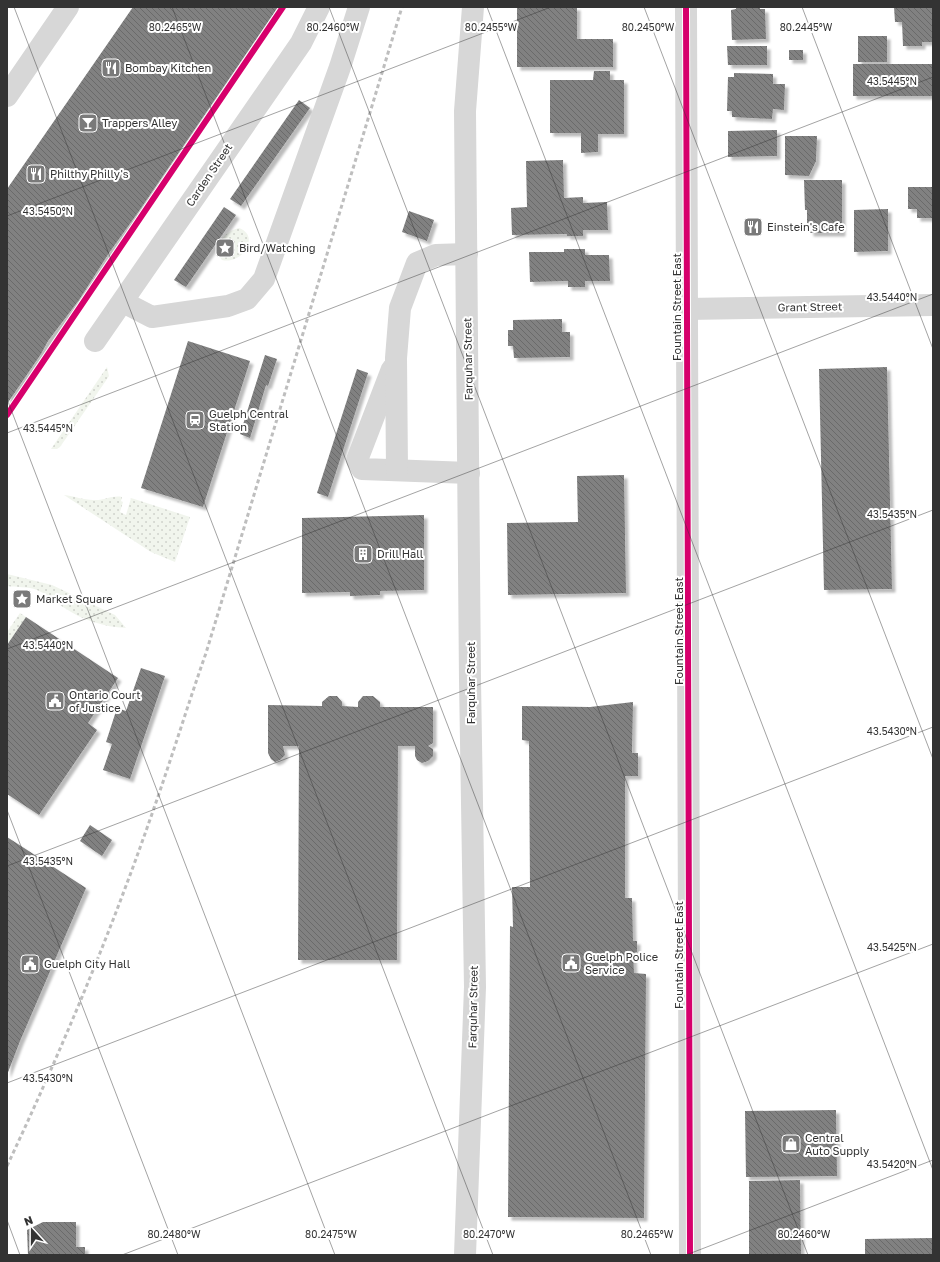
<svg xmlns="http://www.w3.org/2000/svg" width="940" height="1262" viewBox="0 0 940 1262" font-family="'Golos Text',sans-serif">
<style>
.green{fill:url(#green-dots)}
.building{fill:url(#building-back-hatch);filter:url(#shadow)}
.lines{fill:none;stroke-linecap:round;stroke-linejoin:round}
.minor{stroke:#d7d7d7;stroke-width:22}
.rail{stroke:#bebebe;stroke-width:3;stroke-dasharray:4 3;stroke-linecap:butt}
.cycleway-casing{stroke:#fff;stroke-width:8}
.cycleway{stroke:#d6006c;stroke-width:6}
.ticks{fill:none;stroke:#333;stroke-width:1;stroke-opacity:0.45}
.labels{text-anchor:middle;stroke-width:4;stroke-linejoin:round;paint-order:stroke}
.poi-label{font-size:11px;fill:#333;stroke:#fff;text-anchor:start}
.street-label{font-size:11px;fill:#333;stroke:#fff}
.ticks-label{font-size:10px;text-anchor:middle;fill:#333;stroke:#fff;stroke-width:4;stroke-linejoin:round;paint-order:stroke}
</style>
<defs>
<pattern id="green-dots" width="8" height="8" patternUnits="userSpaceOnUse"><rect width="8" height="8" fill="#f1f5ed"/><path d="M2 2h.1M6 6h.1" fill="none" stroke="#cfd2cc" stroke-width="1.8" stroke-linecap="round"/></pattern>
<pattern id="building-back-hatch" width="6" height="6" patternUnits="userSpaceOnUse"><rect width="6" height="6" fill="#818181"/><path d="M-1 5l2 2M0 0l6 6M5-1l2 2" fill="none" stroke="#6a6a6a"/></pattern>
<filter id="shadow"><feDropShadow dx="3.5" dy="3.5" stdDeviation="1" flood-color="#0004"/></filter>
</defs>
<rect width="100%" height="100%" fill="#fff"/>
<g class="green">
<path d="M239,228C261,236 242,265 222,260C210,247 225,231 239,228Z"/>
<path d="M107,367L109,376L105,382L60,447L57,449H51Z"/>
<path d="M64,495C74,496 84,500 93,500C104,501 112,495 122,497L121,501L123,502L120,512L126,515L131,498L190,517L175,562L151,552Z"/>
<path d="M7,574L52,585L115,615L126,628C104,627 82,620 63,607C54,601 47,594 37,590C28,586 17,588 7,586Z"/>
<path d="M20,613L26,617L7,645V632Z"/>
</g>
<g class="building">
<path d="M133,7H278L139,211L109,253L79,300L48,341L41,354L7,404V189Z"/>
<path d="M517,7H577V39H613V67H517Z"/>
<path d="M736,7H760V9H765L766,39L732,40L731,10L736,9Z"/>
<path d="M894,7H933V42H922V46H903L902,22H895Z"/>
<rect x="858" y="36" width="29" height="26"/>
<path d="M727,46H767V65H728Z"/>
<rect x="789" y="50" width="14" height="10"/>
<rect x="853" y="64" width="80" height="32"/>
<path d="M594,71H610V80H624V134H598V152L581,153V133H550V80H593Z"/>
<path d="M734,73L773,74V84H785L784,110L773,109L772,119L732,117V111H727L728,77H734Z"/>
<path d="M299,100L310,108L241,206L230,199Z"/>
<path d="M777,130V156L728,157V131Z"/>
<path d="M785,136H817L816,161L809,176L785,175Z"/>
<path d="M563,160L564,198L583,197V203L607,202L608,230H583V236H567V234L512,235L511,208L527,207L526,161Z"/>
<path d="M804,180H842V233H810V225H807V210H805Z"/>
<path d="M908,187H933V218H917V209H908Z"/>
<path d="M224,207L236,215L186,287L174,280Z"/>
<path d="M888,209V251L854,252V210Z"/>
<path d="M409,211L434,220L427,241L402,232Z"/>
<path d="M564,249H585V255H609L610,281H585V287H568V281L530,282L529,252H564Z"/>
<path d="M562,319V332H570V357L514,358L513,346H508V330H513V320Z"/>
<path d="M188,341L250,361L203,507L141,488Z"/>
<path d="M265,355L277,359L268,386L266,385L250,438L240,434Z"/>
<path d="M887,367L892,589L824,590L819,369Z"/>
<path d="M357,369L368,373L328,497L317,493Z"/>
<path d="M624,475L626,593L508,595L507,523L578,522L577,476Z"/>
<path d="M424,515V590L380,591V595L350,596V592L302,593V518Z"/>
<path d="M26,617L118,678L88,723L97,730L39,815L7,794V645Z"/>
<path d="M141,668L165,676L130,779L103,770L112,744L106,742L117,708L126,711Z"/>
<path d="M329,696H337L342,702V706L358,707V702L363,696H373L380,702V707H433V743L428,746L433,749V756L428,761L422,763L417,760L415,756V746H398L397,960H298L299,746H283L285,755L280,760L275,762L271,759L268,753V705L322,706V702Z"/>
<path d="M633,702L632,753H638V776H625V898H632L633,941H637V952L633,953L634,973L646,974L644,1218L508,1217L510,926L513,927L512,887H530L529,741L522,740V706L590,707Z"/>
<path d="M90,825L112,840L102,856L80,841Z"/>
<path d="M7,837L86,888L20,1041L7,1075Z"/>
<path d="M836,1110L837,1176L746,1177L745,1111Z"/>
<path d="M800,1180L801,1255H749V1181Z"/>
<path d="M43,1222H76V1247H85V1255H28L27,1230Z"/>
<path d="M933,1238V1255H865V1239Z"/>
</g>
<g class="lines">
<g class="minor">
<path d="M686,7L690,1255"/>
<path d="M7,96L68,7"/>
<path d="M123,302L152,317L228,306L247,299L264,279L340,67L359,7"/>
<path d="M687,309L933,305"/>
<path d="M95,341L301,43L319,7"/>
<path d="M392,369L357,460L362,469L469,473"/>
<path d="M397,470L396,358L400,308L417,263L436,255L467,254"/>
<path d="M465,1255L475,987L470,680L465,111L473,7"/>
</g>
<path class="rail" d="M7,1166C62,1049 112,930 154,808C172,757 188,704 206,653L402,7"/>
<defs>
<g id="cycleway">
<path d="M686,7L690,1255"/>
<path d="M7,415L283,7"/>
</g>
</defs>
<use href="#cycleway" class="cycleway-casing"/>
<use href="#cycleway" class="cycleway"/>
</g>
<path class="ticks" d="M14,7L493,1255M172,7L651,1255M329,7L808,1255M487,7L933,1170M644,7L933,759M802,7L933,349M7,216L551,7M7,399L335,1255M7,433L933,77M7,649L933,294M7,810L178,1255M7,866L933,510M7,1083L933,727M7,1220L20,1255M122,1255L933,944M686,1255L933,1160"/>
<defs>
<symbol id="restaurant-square" viewBox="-11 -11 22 22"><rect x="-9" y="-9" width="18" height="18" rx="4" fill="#7a7a7a" stroke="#fff"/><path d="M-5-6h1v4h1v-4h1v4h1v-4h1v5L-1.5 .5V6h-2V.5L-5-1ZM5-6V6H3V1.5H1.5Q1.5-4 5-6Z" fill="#fff"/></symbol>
<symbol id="bar-square" viewBox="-11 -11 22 22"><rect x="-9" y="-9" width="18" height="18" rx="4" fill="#7a7a7a" stroke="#fff"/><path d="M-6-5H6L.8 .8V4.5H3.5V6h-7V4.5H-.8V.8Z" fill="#fff"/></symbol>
<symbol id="sight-square" viewBox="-11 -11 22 22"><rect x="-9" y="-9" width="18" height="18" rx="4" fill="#7a7a7a" stroke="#fff"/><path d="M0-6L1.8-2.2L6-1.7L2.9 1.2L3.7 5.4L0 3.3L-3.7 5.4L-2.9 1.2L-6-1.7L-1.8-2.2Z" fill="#fff"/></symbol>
<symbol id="station-square" viewBox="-11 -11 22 22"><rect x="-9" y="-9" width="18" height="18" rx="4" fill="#7a7a7a" stroke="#fff"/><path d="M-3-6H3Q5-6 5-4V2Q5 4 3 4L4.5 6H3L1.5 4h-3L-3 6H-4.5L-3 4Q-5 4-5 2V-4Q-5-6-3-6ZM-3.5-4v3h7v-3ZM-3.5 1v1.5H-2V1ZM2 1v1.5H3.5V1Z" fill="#fff"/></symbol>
<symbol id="building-square" viewBox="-11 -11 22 22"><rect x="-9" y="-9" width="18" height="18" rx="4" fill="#7a7a7a" stroke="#fff"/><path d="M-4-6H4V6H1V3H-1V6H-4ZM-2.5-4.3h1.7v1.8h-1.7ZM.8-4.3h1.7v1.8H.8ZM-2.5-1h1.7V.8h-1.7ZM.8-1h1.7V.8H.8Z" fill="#fff"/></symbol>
<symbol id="civic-square" viewBox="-11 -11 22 22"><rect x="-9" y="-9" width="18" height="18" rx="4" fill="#7a7a7a" stroke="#fff"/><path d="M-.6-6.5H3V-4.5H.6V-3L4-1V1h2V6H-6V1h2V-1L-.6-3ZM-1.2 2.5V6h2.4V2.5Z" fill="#fff"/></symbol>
<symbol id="shop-square" viewBox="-11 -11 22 22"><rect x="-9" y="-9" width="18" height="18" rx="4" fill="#7a7a7a" stroke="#fff"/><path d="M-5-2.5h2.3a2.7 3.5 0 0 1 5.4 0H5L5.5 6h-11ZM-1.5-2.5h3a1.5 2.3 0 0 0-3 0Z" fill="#fff"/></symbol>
</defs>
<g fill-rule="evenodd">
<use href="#restaurant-square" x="100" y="57" width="22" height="22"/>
<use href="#bar-square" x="77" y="112" width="22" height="22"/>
<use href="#restaurant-square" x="25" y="163" width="22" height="22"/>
<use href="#restaurant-square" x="742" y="216" width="22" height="22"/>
<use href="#sight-square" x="214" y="237" width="22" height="22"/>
<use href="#station-square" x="184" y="409" width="22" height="22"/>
<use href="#building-square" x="352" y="543" width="22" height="22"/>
<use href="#sight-square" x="11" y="588" width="22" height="22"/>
<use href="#civic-square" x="44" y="690" width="22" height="22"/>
<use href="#civic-square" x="560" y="952" width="22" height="22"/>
<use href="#civic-square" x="19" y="953" width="22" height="22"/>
<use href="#shop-square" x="780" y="1133" width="22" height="22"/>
</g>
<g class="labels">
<g class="poi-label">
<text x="125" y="72">Bombay Kitchen</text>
<text x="102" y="127">Trappers Alley</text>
<text x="50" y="178">Philthy Philly's</text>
<text x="767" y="231">Einstein's Cafe</text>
<text x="239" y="252">Bird/Watching</text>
<text x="209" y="418">Guelph Central<tspan x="209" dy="13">Station</tspan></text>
<text x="377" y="558">Drill Hall</text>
<text x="36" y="603">Market Square</text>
<text x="69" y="699">Ontario Court<tspan x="69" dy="13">of Justice</tspan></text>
<text x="585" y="961">Guelph Police<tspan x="585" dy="13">Service</tspan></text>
<text x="44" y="968">Guelph City Hall</text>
<text x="805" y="1142">Central<tspan x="805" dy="13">Auto Supply</tspan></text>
</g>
<g class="street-label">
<text transform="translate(209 175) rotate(-56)" y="4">Carden Street</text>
<text transform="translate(677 307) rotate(-90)" y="4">Fountain Street East</text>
<text transform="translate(810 307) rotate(-1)" y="4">Grant Street</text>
<text transform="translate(468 359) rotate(-91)" y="4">Farquhar Street</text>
<text transform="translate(679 631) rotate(-90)" y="4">Fountain Street East</text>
<text transform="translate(471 683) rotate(-90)" y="4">Farquhar Street</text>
<text transform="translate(679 955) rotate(-90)" y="4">Fountain Street East</text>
<text transform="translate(473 1007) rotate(-89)" y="4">Farquhar Street</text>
</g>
</g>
<g class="ticks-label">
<text x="175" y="31">80.2465°W</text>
<text x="333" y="31">80.2460°W</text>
<text x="491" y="31">80.2455°W</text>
<text x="648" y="31">80.2450°W</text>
<text x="806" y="31">80.2445°W</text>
<text x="892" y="85">43.5445°N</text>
<text x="48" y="215">43.5450°N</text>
<text x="892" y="301">43.5440°N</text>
<text x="48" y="432">43.5445°N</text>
<text x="892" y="518">43.5435°N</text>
<text x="48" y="649">43.5440°N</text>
<text x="892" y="735">43.5430°N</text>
<text x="48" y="865">43.5435°N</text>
<text x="892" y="951">43.5425°N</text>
<text x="48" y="1082">43.5430°N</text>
<text x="892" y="1168">43.5420°N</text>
<text x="174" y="1238">80.2480°W</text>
<text x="331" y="1238">80.2475°W</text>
<text x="489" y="1238">80.2470°W</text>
<text x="647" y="1238">80.2465°W</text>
<text x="804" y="1238">80.2460°W</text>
</g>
<rect width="940" height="1262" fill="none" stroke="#333333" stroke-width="16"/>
<g transform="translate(32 1230) rotate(339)" stroke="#ffffff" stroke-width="3" paint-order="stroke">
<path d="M0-3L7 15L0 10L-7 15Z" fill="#333333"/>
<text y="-6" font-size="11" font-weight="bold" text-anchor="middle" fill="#333333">N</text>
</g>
</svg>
